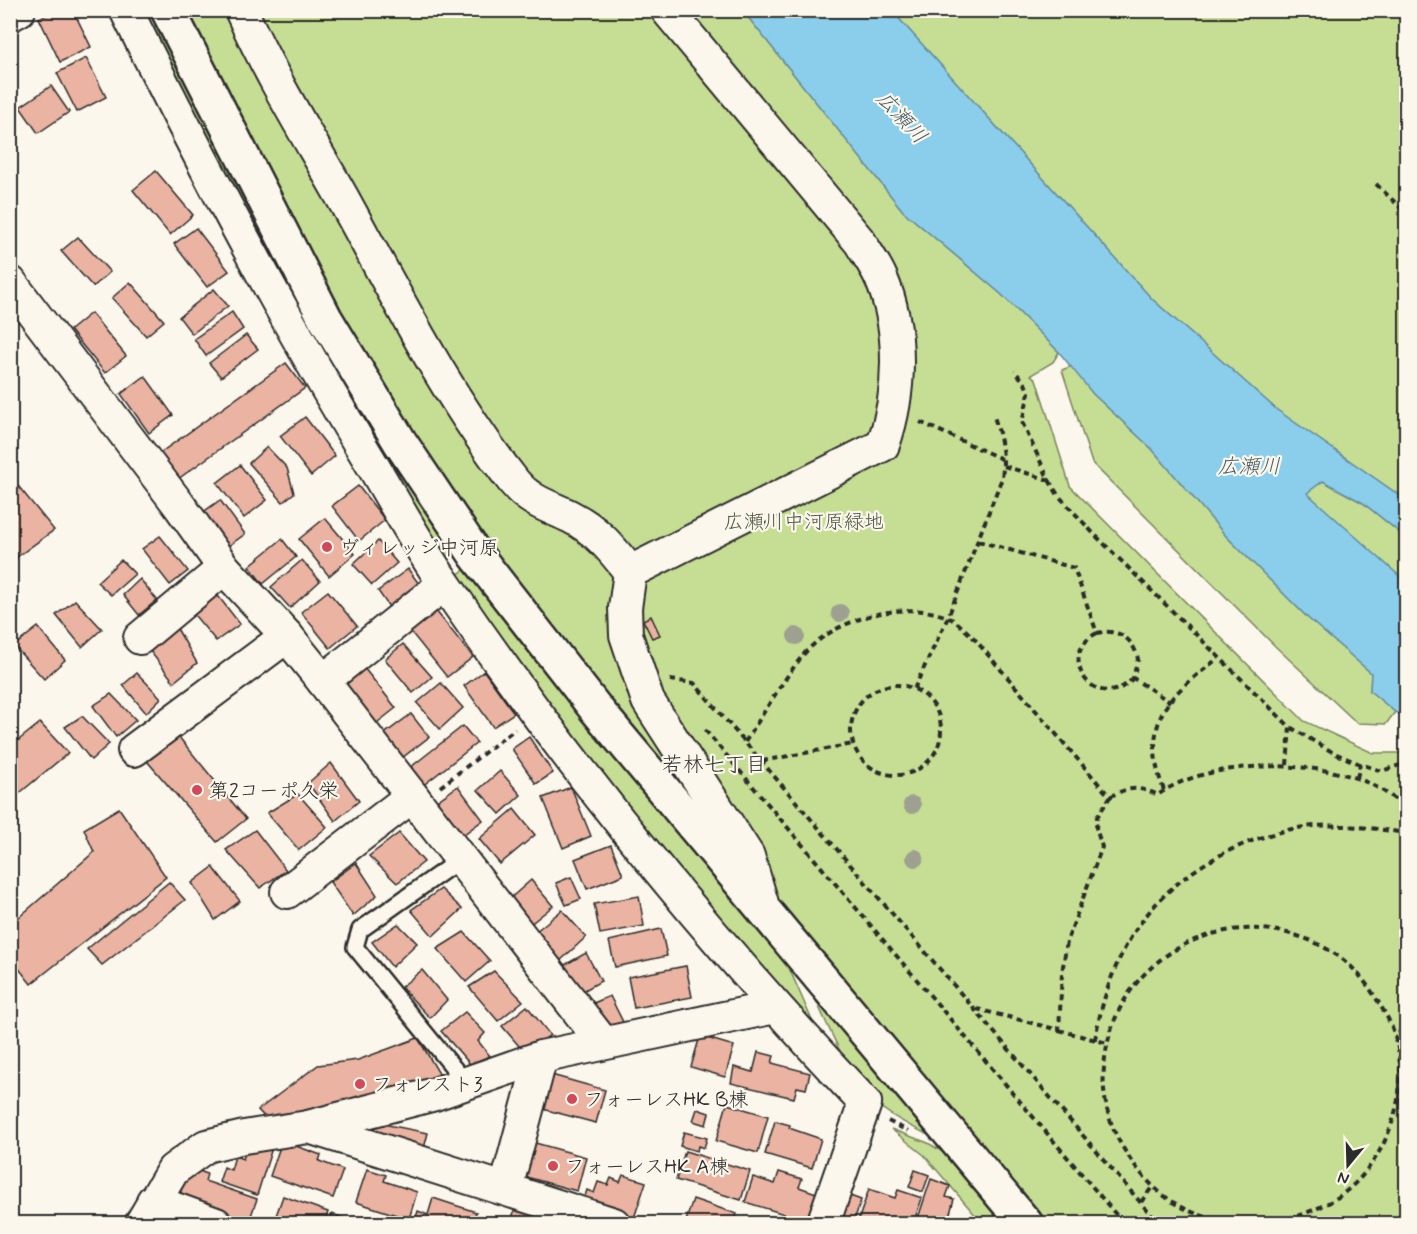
<svg xmlns="http://www.w3.org/2000/svg" width="1417" height="1234" viewBox="0 0 1417 1234" font-family="Mynerve,'Klee One',sans-serif">
<style>
.green{fill:#c6de94;stroke:#788460;stroke-width:1.5}
.water{fill:#8bceec;stroke:#658d9f;stroke-width:1.5}
.building{fill:#ebb3a1;stroke:#2b2b2b;stroke-width:1.5}
.lines{fill:none;stroke-linecap:round;stroke-linejoin:round}
.lane-casing{stroke:#2b2b2b;stroke-width:20}
.street-casing{stroke:#2b2b2b;stroke-width:36}
.secondary-casing{stroke:#2b2b2b;stroke-width:38}
.path{stroke:#2b2b2b;stroke-width:4;stroke-dasharray:6 4.5;stroke-linecap:butt}
.lane{stroke:#fbf7ec;stroke-width:15}
.street{stroke:#fbf7ec;stroke-width:32}
.secondary{stroke:#fbf7ec;stroke-width:33}
.tree{fill:#9ea090}
.poi-dot{fill:#d1495b;stroke:#fbf7ec;stroke-width:2}
.labels{text-anchor:middle;stroke-width:4.5;stroke-linejoin:round;paint-order:stroke}
.park-label{font-size:20px;fill:#525845;stroke:#fbf7ec}
.poi-label{font-size:20px;fill:#2b2b2b;stroke:#fbf7ec;text-anchor:start}
.water-label{font-size:21px;font-style:italic;fill:#485c65;stroke:#fbf7ec}
.neighbourhood-label{font-size:21px;fill:#2b2b2b;stroke:#fbf7ec}
</style>
<rect width="100%" height="100%" fill="#fbf7ec"/>
<filter id="ink" filterUnits="userSpaceOnUse"><feTurbulence type="fractalNoise" baseFrequency=".0167" numOctaves="2"/><feDisplacementMap in="SourceGraphic" scale="12" xChannelSelector="R" yChannelSelector="G"/><feConvolveMatrix kernelMatrix="1 2 1 2 8 2 1 2 1" color-interpolation-filters="sRGB"/></filter>
<g filter="url(#ink)">
<g class="green">
<path d="M183,11H743L903,211L1001,294L1059,352L1053,362L1031,375L1036,379L1070,486L1304,721L1373,753H1406V1223H1040L776,906L490,552L335,314Z"/>
<path d="M892,11H1406V500L1277,410L1152,299Z"/>
<path d="M163,23L461,551L441,562L140,32Z"/>
<path d="M1072,366L1093,394L1152,449L1226,536L1309,619L1371,673L1370,691L1395,712L1386,724L1357,723L1276,647L1092,463L1062,370Z"/>
<path d="M1323,481L1363,503L1399,532L1406,516V582L1306,493Z"/>
<path d="M470,566L782,952L814,1025L712,921L451,579Z"/>
<path d="M803,973L950,1146C924,1132 893,1120 871,1099C848,1078 819,1004 803,973Z"/>
<path d="M891,1129L928,1143L958,1161L1010,1223H982L924,1155Z"/>
</g>
<path class="water" d="M743,11H892L1152,299L1277,410L1406,500V516L1399,532L1363,503L1323,481L1307,493L1406,582V717L1395,712L1370,691L1371,673L1309,619L1226,536L1152,449L1093,394L1059,352L1001,294L903,211Z"/>
<g class="building">
<path d="M56,10H73L91,47L60,62L39,18Z"/>
<path d="M10,55L17,63L10,68Z"/>
<path d="M86,58L106,97L77,112L57,73Z"/>
<path d="M51,86L69,112L38,133L20,107Z"/>
<path d="M156,171L193,215L170,235L133,190Z"/>
<path d="M196,228L229,271L207,287L174,244Z"/>
<path d="M78,237L110,272L93,287L61,251Z"/>
<path d="M130,282L164,321L146,336L112,298Z"/>
<path d="M214,289L228,306L192,334L179,317Z"/>
<path d="M232,312L243,329L206,356L194,339Z"/>
<path d="M91,313L126,356L105,373L70,330Z"/>
<path d="M246,335L258,349L221,377L209,363Z"/>
<path d="M286,363L305,388L178,479L160,453Z"/>
<path d="M145,376L173,415L149,433L121,394Z"/>
<path d="M305,417L335,456L311,476L280,436Z"/>
<path d="M267,447L287,468L294,493L283,502L249,463Z"/>
<path d="M240,465L267,500L244,518L217,483Z"/>
<path d="M10,476L54,530L10,562Z"/>
<path d="M358,486L385,520L359,541L332,506Z"/>
<path d="M220,500L245,534L227,547L202,513Z"/>
<path d="M325,518L355,554L329,576L299,539Z"/>
<path d="M160,536L188,571L170,585L142,549Z"/>
<path d="M282,539L296,557L263,584L249,566Z"/>
<path d="M378,541L397,563L372,585L353,564Z"/>
<path d="M121,560L135,574L111,595L97,582Z"/>
<path d="M302,560L320,581L290,608L271,587Z"/>
<path d="M408,569L425,592L394,614L378,591Z"/>
<path d="M140,579L157,600L139,615L123,595Z"/>
<path d="M328,591L357,626L330,648L301,612Z"/>
<path d="M215,592L240,624L216,641L190,610Z"/>
<path d="M75,600L102,629L82,647L56,615Z"/>
<path d="M436,611L473,657L447,677L410,631Z"/>
<path d="M651,616L660,635L652,638L643,620Z"/>
<path d="M175,625L197,663L174,682L146,646Z"/>
<path d="M38,627L65,660L44,679L14,646Z"/>
<path d="M403,644L432,677L413,693L385,659Z"/>
<path d="M364,668L396,708L373,726L341,686Z"/>
<path d="M484,671L514,713L493,727L464,686Z"/>
<path d="M137,673L161,698L146,713L123,685Z"/>
<path d="M441,683L463,708L440,729L417,703Z"/>
<path d="M111,694L136,720L116,737L93,706Z"/>
<path d="M411,714L429,737L398,761L379,738Z"/>
<path d="M82,716L109,744L91,760L65,727Z"/>
<path d="M40,723L68,753L10,801V747Z"/>
<path d="M463,726L477,743L421,787L407,770Z"/>
<path d="M178,736L246,819L217,842L147,761Z"/>
<path d="M529,737L553,773L536,784L512,749Z"/>
<path d="M331,763L359,801L335,821L308,783Z"/>
<path d="M500,771L521,795L500,814L478,790Z"/>
<path d="M458,786L483,820L460,837L434,803Z"/>
<path d="M571,787L591,836L563,848L543,798Z"/>
<path d="M298,794L327,827L299,850L267,813Z"/>
<path d="M119,808L166,877L31,984L10,957V925L94,852L84,829Z"/>
<path d="M514,809L535,835L500,864L479,839Z"/>
<path d="M255,830L286,870L260,888L226,850Z"/>
<path d="M399,833L424,862L397,883L369,856Z"/>
<path d="M611,845L623,875L587,889L575,859Z"/>
<path d="M356,863L377,895L353,916L330,882Z"/>
<path d="M213,867L240,901L215,920L192,883Z"/>
<path d="M571,877L581,899L566,905L556,883Z"/>
<path d="M531,880L553,906L528,926L506,902Z"/>
<path d="M169,882L185,900L102,965L87,949Z"/>
<path d="M441,889L462,909L433,936L411,910Z"/>
<path d="M639,896L644,926L600,934L594,904Z"/>
<path d="M562,910L586,937L560,961L535,932Z"/>
<path d="M398,924L417,943L392,967L372,942Z"/>
<path d="M661,929L667,956L615,967L609,941Z"/>
<path d="M464,932L490,961L466,982L437,949Z"/>
<path d="M586,953L601,981L576,995L561,967Z"/>
<path d="M686,966L692,997L634,1008L628,977Z"/>
<path d="M422,970L447,1000L430,1018L401,987Z"/>
<path d="M494,971L523,1001L498,1021L469,987Z"/>
<path d="M610,996L623,1022L602,1033L589,1005Z"/>
<path d="M527,1006L550,1035L525,1053L502,1026Z"/>
<path d="M465,1012L485,1033L478,1041L490,1056L470,1064L441,1031Z"/>
<path d="M700,1036L734,1046L725,1077L691,1067Z"/>
<path d="M418,1038L441,1077L273,1126L258,1110L318,1065L358,1060Z"/>
<path d="M758,1052L774,1056L772,1063L810,1073L806,1089L797,1087L794,1098L731,1083L734,1067L753,1072Z"/>
<path d="M548,1074L605,1090L596,1123L539,1108Z"/>
<path d="M727,1104L768,1116L758,1153L716,1141Z"/>
<path d="M697,1109L709,1113L706,1125L693,1121Z"/>
<path d="M775,1121L790,1125L789,1128L821,1139L812,1168L765,1154Z"/>
<path d="M373,1122L428,1133L423,1152L369,1139Z"/>
<path d="M684,1132L707,1138L704,1148L698,1146L697,1151L680,1146Z"/>
<path d="M250,1140L272,1148L257,1195L219,1182L224,1167L231,1170L235,1156L243,1159Z"/>
<path d="M282,1141L321,1155L319,1161L343,1170L333,1198L270,1176Z"/>
<path d="M528,1141L586,1157L577,1191L519,1175Z"/>
<path d="M685,1151L750,1171L741,1200L676,1180Z"/>
<path d="M189,1167L207,1174L205,1181L257,1199L248,1224L178,1200Z"/>
<path d="M367,1169L386,1175L384,1181L417,1192L409,1219L356,1202Z"/>
<path d="M915,1170L929,1175L923,1192L909,1187Z"/>
<path d="M779,1172L802,1179L799,1187L819,1194L810,1222L745,1202L753,1177L775,1184Z"/>
<path d="M623,1175L646,1182L634,1218L583,1202L587,1190L594,1193L598,1182L608,1185L611,1178L620,1182Z"/>
<path d="M931,1179L950,1186L946,1197L954,1199L947,1224H916Z"/>
<path d="M869,1189L895,1198L898,1190L922,1198L913,1224H857Z"/>
<path d="M842,1193L861,1200L853,1224H835Z"/>
<path d="M283,1196L328,1212L324,1224H273Z"/>
<path d="M433,1198L476,1212L472,1224H414L418,1211L428,1215Z"/>
<path d="M693,1199L737,1214L734,1224H685Z"/>
<path d="M515,1209L558,1224H510Z"/>
<path d="M332,1214L361,1224H329Z"/>
<path d="M391,1216L406,1221L405,1224H389Z"/>
</g>
<g class="lines">
<defs>
<path id="lane" d="M462,858L360,930L355,947L466,1083"/>
<g id="street">
<path d="M126,10C202,164 281,315 370,461C395,503 418,546 446,586C571,769 712,942 865,1103L823,1224"/>
<path d="M241,10C271,78 311,141 347,206C398,299 448,398 514,482C530,502 549,506 571,517C597,530 613,550 630,572L883,445C901,394 903,329 881,278C876,266 867,254 860,242L667,10"/>
<path d="M10,15L19,10"/>
<path d="M10,282L179,505L224,568L287,636L323,681L597,1035L598,1044"/>
<path d="M630,572L625,608L626,635L648,701L748,856L764,910"/>
<path d="M140,638L224,568"/>
<path d="M323,681L444,584"/>
<path d="M134,750L287,636"/>
<path d="M287,892L412,796"/>
<path d="M309,1127L614,1224"/>
<path d="M506,1188L541,1057"/>
<path d="M153,1201L216,1224"/>
<path d="M141,1224L173,1170L206,1146L244,1137L308,1127L435,1094L541,1057L775,1007"/>
</g>
<path id="secondary" d="M168,10L325,318L400,442L475,554L596,709L1026,1224"/>
</defs>
<use href="#lane" class="lane-casing"/>
<use href="#street" class="street-casing"/>
<use href="#secondary" class="secondary-casing"/>
<g class="path">
<path d="M1376,184L1406,213"/>
<path d="M920,422L1004,460"/>
<path d="M1004,466L1049,480L1022,422L1029,393L1024,381L1014,371"/>
<path d="M1049,480L1058,495L1093,533L1290,727L1334,753L1360,764L1382,771L1400,765"/>
<path d="M978,541L1074,568L1097,633C1118,628 1133,638 1138,659L1133,678L1170,702"/>
<path d="M1097,633C1052,657 1099,717 1133,678"/>
<path d="M670,680L694,683L1159,1224"/>
<circle cx="896" cy="730" r="45"/>
<path d="M914,689L948,617L1002,478C1005,455 1001,436 993,414"/>
<path d="M705,730L1124,1224"/>
<path d="M745,742C764,713 782,681 804,654C834,619 904,599 947,617C956,620 965,630 972,636L1110,797L1097,817L1096,828L1102,847L1067,941L1062,973L1059,1030L977,1009"/>
<path d="M762,761L853,744"/>
<path d="M1287,765L1290,727"/>
<path d="M1357,778L1360,764"/>
<path d="M440,787L515,729"/>
<path d="M1164,790C1153,764 1150,730 1167,705C1179,687 1202,672 1218,658"/>
<path d="M1110,797C1126,787 1140,786 1158,795C1204,760 1307,760 1359,779C1378,786 1391,796 1406,808"/>
<path d="M1059,1030L1107,1043"/>
<path d="M1095,1040C1111,944 1158,878 1249,842C1271,834 1293,827 1316,826C1346,824 1377,829 1406,833"/>
<path d="M1395,1043L1406,1017"/>
<path d="M1400,1077L1406,1090"/>
<path d="M888,1121L908,1131"/>
<path d="M1141,1202L1153,1186"/>
<path d="M1247,1224C1194,1220 1159,1202 1129,1157C1108,1127 1100,1094 1105,1058C1119,945 1248,891 1341,958C1361,973 1374,994 1386,1015C1416,1069 1396,1147 1351,1187C1328,1208 1298,1216 1269,1224"/>
</g>
<use href="#lane" class="lane"/>
<use href="#street" class="street"/>
<use href="#secondary" class="secondary"/>
</g>
<g class="tree">
<circle cx="840" cy="613" r="9"/>
<circle cx="796" cy="636" r="9"/>
<circle cx="912" cy="805" r="9"/>
<circle cx="915" cy="858" r="9"/>
</g>
</g>
<g class="poi-dot">
<circle cx="327" cy="547" r="6"/>
<circle cx="197" cy="790" r="6"/>
<circle cx="360" cy="1084" r="6"/>
<circle cx="572" cy="1099" r="6"/>
<circle cx="553" cy="1166" r="6"/>
</g>
<g class="labels">
<g class="park-label">
<text x="804" y="528">広瀬川中河原緑地</text>
</g>
<g class="poi-label">
<text x="339" y="554">ヴィレッジ中河原</text>
<text x="209" y="797">第2コーポ久栄</text>
<text x="372" y="1091">フォレスト3</text>
<text x="584" y="1106">フォーレスHK B棟</text>
<text x="565" y="1173">フォーレスHK A棟</text>
</g>
<g class="water-label">
<text transform="translate(902 117) rotate(47)" y="7">広瀬川</text>
<text x="1249" y="473">広瀬川</text>
</g>
<g class="neighbourhood-label">
<text x="714" y="771">若林七丁目</text>
</g>
</g>
<rect width="1417" height="1234" fill="none" stroke="#fbf7ec" stroke-width="36"/>
<rect x="18" y="18" width="1381" height="1198" fill="none" stroke="#2b2b2b" stroke-width="2" filter="url(#ink)"/>
<g transform="translate(1348 1165) rotate(199)" stroke="#fbf7ec" stroke-width="4.5" paint-order="stroke">
<path d="M0-4.5L10 22L0 15L-10 22Z" fill="#2b2b2b"/>
<text y="-9" font-size="16" font-weight="bold" text-anchor="middle" fill="#2b2b2b">N</text>
</g>
</svg>
